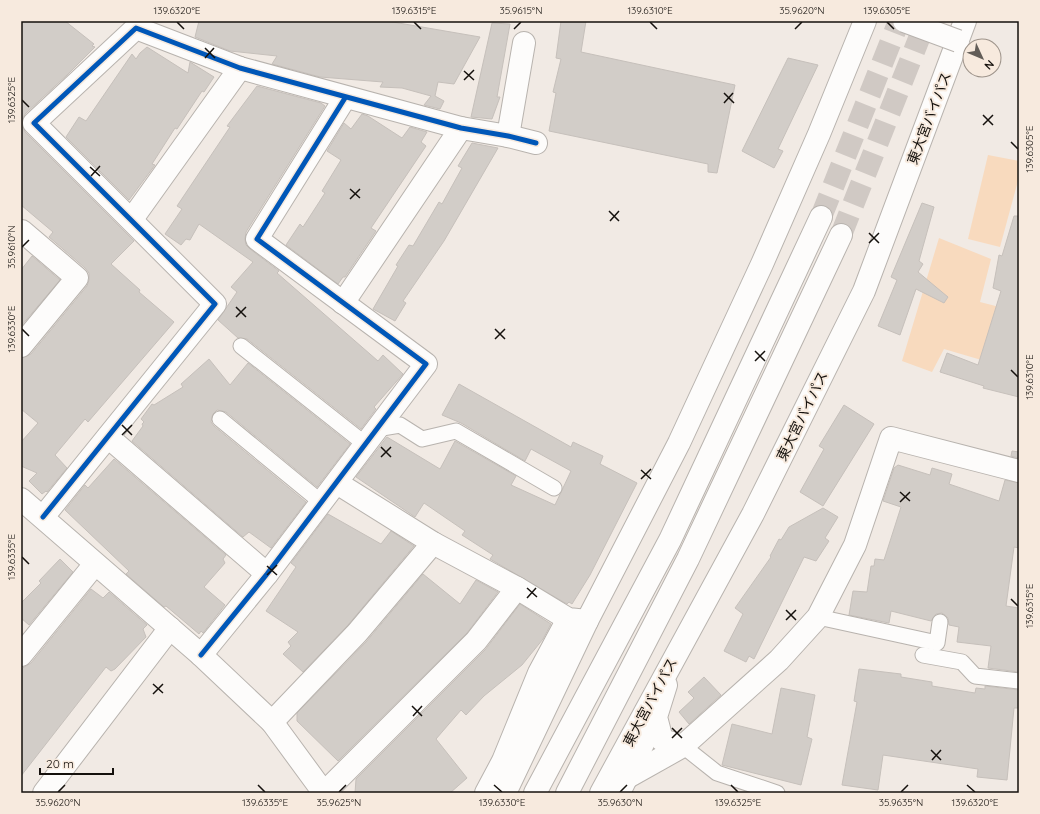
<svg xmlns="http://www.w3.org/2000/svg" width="1040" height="814" viewBox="0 0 1040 814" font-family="Quicksand,'Noto Sans JP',sans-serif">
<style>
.green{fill:#f8dabe}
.building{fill:#d2cdc8;stroke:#c6c0bb}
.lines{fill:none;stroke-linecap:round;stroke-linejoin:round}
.trunk-tunnel{stroke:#d0c9c4;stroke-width:22;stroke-dasharray:22 11;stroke-linecap:butt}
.service-casing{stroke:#b8b3ae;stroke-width:17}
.minor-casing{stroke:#b8b3ae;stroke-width:24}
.trunk-casing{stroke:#b8b3ae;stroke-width:24}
.service{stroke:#fdfcfb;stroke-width:15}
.minor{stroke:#fdfcfb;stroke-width:22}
.trunk{stroke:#fdfcfb;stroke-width:22}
.trunk-bridge-casing{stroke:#b8b3ae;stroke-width:24;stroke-linecap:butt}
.trunk-bridge{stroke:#fdfcfb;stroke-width:22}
.cycleway-casing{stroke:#f7eade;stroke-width:8}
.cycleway{stroke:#0057b8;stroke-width:5}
.ticks{fill:none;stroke:#15110d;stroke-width:1.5}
.labels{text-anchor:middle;stroke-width:4;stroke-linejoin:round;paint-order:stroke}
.street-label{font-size:14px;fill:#15110d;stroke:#f7eade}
.neatline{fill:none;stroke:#15110d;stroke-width:1.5}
.ticks-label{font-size:10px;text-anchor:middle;fill:#15110d}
</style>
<rect width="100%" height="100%" fill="#f1eae4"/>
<g class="green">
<path d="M988,155L1019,161V177L1000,247L968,239Z"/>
<path d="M939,238L991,259L980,302L1019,312V371L944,349L932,372L902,361Z"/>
</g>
<g class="building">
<path d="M21,21H65L94,44L92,46L95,47L67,75L25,114L22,120V126L25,132L134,241L111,264L140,290L139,292L174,322L88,422L85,419L55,455L67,468L47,492L46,491L42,494L29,481L37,473L21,466V442L38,423L21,409V358L31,354L87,286L89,280V273L85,268L49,237L53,232L21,205Z"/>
<path d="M199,21H387L480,37L454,84L438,82L435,96L444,101L440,109L424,105L431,96L402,88L380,87L383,82L320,77L272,64L277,56L230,51L195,37Z"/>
<path d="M561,21H586L581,52L735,85L717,173L708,172V164L549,131L556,93L553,92L561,59L556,58Z"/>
<path d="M492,23L510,24L497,97H500L492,119L471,117Z"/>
<path d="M147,47L188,73L190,62L214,77L204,92L202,91L177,129L175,128L152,164L155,165L129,200L66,137L79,117L86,121L132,54L136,59L140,53Z"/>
<path d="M788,58L818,65L778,149L783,151L774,168L742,151Z"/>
<path d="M257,86L321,103L325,106L246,232L245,239L246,245L250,249L279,271L277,273L378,361L383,355L403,374L374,407L376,409L361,429L247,339L238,338L218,320L237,292L231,287L253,262L199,224L190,240L186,239L181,245L165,234L182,209L177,206L230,127L227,126Z"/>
<path d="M362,114L368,116L402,138L410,127L427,132L421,142L426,146L371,228L376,231L345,277H343L338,284L286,245L300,224L303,227L325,193L322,191L341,160L327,151L344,123L351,129Z"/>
<path d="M472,143L498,148L444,241L403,301L406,303L395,321L373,309L398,266L396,265L409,245L413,246L439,202L442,204L462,168L458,166Z"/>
<path d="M922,203L934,207L919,261L923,264L918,272L948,297L944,303L916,289L900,335L878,326L897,280L891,277Z"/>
<path d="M1014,216H1019V397L983,388L984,386L940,372L947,353L978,365L1001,291L993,288L999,255L1002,256Z"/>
<path d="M32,256L60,280L21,326V270Z"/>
<path d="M209,359L230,385L248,363L350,444L317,487L226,412L217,410L213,414L211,422L214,426L306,502L271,548L249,532L243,537L132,441L143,426L142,424L144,422L141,419L152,404L154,405L183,387L181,384Z"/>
<path d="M459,384L571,447L573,442L603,456L600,464L637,483L590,575L572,604L569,602L567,604L490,559L493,555L462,535L465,531L424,503L415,517L356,477L387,437L440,469L455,441L516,476L511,485L555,505L571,471L531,449L525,461L461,423L442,415Z"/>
<path d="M844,405L874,424L823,506L800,492L824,449L819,446Z"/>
<path d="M1012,451L1019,452V458L1011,456Z"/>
<path d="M114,459L226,555L223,559L225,563L204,587L225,605L203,633L201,631L199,634L166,606L164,607L126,574L129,571L65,510L85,485L88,488Z"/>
<path d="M898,465L930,475L932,468L952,474L949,484L999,501L1005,480L1019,483V548L1014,547L1006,606L1019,608V672L988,668L991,646L957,642L959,627L949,625L948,618L942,613L936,614L931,621L891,611L889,623L849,615L853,591L867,592L871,566H874L875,559L884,560L901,507L883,501L894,468Z"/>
<path d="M823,508L838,517L825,538L829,541L816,561L804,557L754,659L749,656L746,662L724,651L743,614L735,608L771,557L770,556L779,539L781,540L789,527Z"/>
<path d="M328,514L381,544L391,531L414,546L348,625L303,672L283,654L291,646L288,642L298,632L266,611L296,567L291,563Z"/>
<path d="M60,559L73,572L29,625L21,618V603L41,583L39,581Z"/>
<path d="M423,574L460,604L476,580L498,592L467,633L338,761L297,721V713L366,642Z"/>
<path d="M91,589L103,598L109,592L147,625L143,629L146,637L115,669L111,671L106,667L21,776V669L31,663Z"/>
<path d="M520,604L551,624L543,639L522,665L484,696L466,715L461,710L436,739L467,778L450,793H355L356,779L485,650Z"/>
<path d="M859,669L901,674V677L932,682V686L975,693L976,688L985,689V686L1019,690V708H1014L1007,780L977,777L978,769L883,755L878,790L842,785L857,702L854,701Z"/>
<path d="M704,677L721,695L689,724L679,712L694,698L688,692Z"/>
<path d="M781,688L815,695L807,737L812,739L801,785L722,765L732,724L772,734Z"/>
</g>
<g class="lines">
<g class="trunk-tunnel">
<path d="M821,217L899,21"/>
<path d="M841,235L926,21"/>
</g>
<defs>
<g id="service">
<path d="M241,346L365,444"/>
<path d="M220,419L321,502"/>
<path d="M376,429L400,425L422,439L456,431L554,488"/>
<path d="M818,617L937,643L940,622"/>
<path d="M923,655L962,662L975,676L1019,681"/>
<path d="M683,746L717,773L777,793"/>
</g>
<g id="minor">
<path d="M508,136L524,43"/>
<path d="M132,219L240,68"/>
<path d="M21,232L22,231L77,278L21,346"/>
<path d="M343,303L461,128"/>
<path d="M108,437L267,574"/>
<path d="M337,483L433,543L517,588L568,619L587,621"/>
<path d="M21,499L201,655L272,722L324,793"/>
<path d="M43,517L215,304L34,123L136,28L240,68L461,128L508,136L536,143"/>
<path d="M21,655L95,564"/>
<path d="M201,655L267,574L426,364L257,239L345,98"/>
<path d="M666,685L656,717L662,740L683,746L779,660L818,617L855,545L891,438L1019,471"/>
<path d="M272,722L357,633L433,543"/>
<path d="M626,778L683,746"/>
<path d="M44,793L170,628"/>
<path d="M324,793L476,641L517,588"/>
<path d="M486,793L503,761L539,673L568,619"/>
<path d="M619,793L656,717"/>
</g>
<g id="trunk">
<path d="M505,793L587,621L679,443L762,264L819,134L865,21"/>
<path d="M535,793L670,540L821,217"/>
<path d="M567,793L688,559L841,235"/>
<path d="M601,793L753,514L864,291L965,21"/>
</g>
</defs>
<use href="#service" class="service-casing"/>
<use href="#minor" class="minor-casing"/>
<use href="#trunk" class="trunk-casing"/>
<use href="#service" class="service"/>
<use href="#minor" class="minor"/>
<use href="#trunk" class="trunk"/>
<defs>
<path id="trunk-bridge" d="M904,21L958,41"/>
</defs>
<use href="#trunk-bridge" class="trunk-bridge-casing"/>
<use href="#trunk-bridge" class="trunk-bridge"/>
<defs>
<g id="cycleway">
<path d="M43,517L215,304L34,123L136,28L240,68L461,128L508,136L536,143"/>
<path d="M201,655L267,574L426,364L257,239L345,98"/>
</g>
</defs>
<use href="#cycleway" class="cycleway-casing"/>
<use href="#cycleway" class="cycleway"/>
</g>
<path class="ticks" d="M177,22L184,29M414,22L421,29M650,22L657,29M887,22L894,29M514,29L521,22M795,29L802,22M205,48L215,58M205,58L214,48M464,71L474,80M464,80L474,70M724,93L734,103M22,100L29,107M724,103L733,93M983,115L993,125M983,125L993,115M1011,142L1018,149M90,167L100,176M91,176L100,166M350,189L360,198M350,199L360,189M609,211L619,221M610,221L619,211M869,233L879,243M869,243L879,233M22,247L29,240M236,307L246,317M236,317L246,307M22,329L29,336M495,329L505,339M495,339L505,329M755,351L765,361M755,361L765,351M1011,370L1018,377M122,425L132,435M122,435L132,425M381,447L391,457M381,457L391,447M641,470L651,479M641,479L651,469M900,492L910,501M900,502L910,492M22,557L29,564M267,566L277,575M267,575L277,565M527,588L537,597M527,598L536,588M1011,599L1018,606M786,610L796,620M786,620L796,610M153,684L163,693M153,694L163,684M412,706L422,716M413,716L422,706M672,728L682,738M672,738L682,728M931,750L941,760M932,760L941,750M258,785L265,792M494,785L502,792M731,785L738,792M967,785L975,792M58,792L65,785M339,792L346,785M620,792L627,785M901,792L908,785"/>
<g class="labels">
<g class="street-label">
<text transform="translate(929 118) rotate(-69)" y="5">東大宮バイパス</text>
<text transform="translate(802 416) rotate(-64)" y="5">東大宮バイパス</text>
<text transform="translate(650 702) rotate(-62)" y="5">東大宮バイパス</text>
</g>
</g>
<rect width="1040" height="814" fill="none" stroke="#f7eade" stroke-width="44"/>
<g transform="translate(982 58) rotate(134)"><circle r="19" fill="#f7eade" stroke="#9d938a"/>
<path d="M0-3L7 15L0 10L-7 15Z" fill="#625d58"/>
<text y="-6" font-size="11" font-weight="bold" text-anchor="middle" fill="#15110d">N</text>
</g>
<path d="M40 768v6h73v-6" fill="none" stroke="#15110d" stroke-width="2"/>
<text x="46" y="768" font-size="12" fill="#15110d" stroke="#f7eade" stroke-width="3" paint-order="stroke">20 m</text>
<rect x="22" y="22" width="996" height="770" class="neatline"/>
<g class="ticks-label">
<text x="177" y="14">139.6320°E</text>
<text x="414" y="14">139.6315°E</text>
<text x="521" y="14">35.9615°N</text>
<text x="650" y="14">139.6310°E</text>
<text x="802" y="14">35.9620°N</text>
<text x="887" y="14">139.6305°E</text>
<text transform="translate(11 100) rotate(-90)" y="4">139.6325°E</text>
<text transform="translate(1029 149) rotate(-90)" y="4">139.6305°E</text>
<text transform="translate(11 247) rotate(-90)" y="4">35.9610°N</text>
<text transform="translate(11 329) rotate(-90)" y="4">139.6330°E</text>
<text transform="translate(1029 377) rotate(-90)" y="4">139.6310°E</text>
<text transform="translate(11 557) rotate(-90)" y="4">139.6335°E</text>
<text transform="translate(1029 606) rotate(-90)" y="4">139.6315°E</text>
<text x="58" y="806">35.9620°N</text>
<text x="265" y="806">139.6335°E</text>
<text x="339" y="806">35.9625°N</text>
<text x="502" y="806">139.6330°E</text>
<text x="620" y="806">35.9630°N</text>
<text x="738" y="806">139.6325°E</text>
<text x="901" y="806">35.9635°N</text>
<text x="975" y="806">139.6320°E</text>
</g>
</svg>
